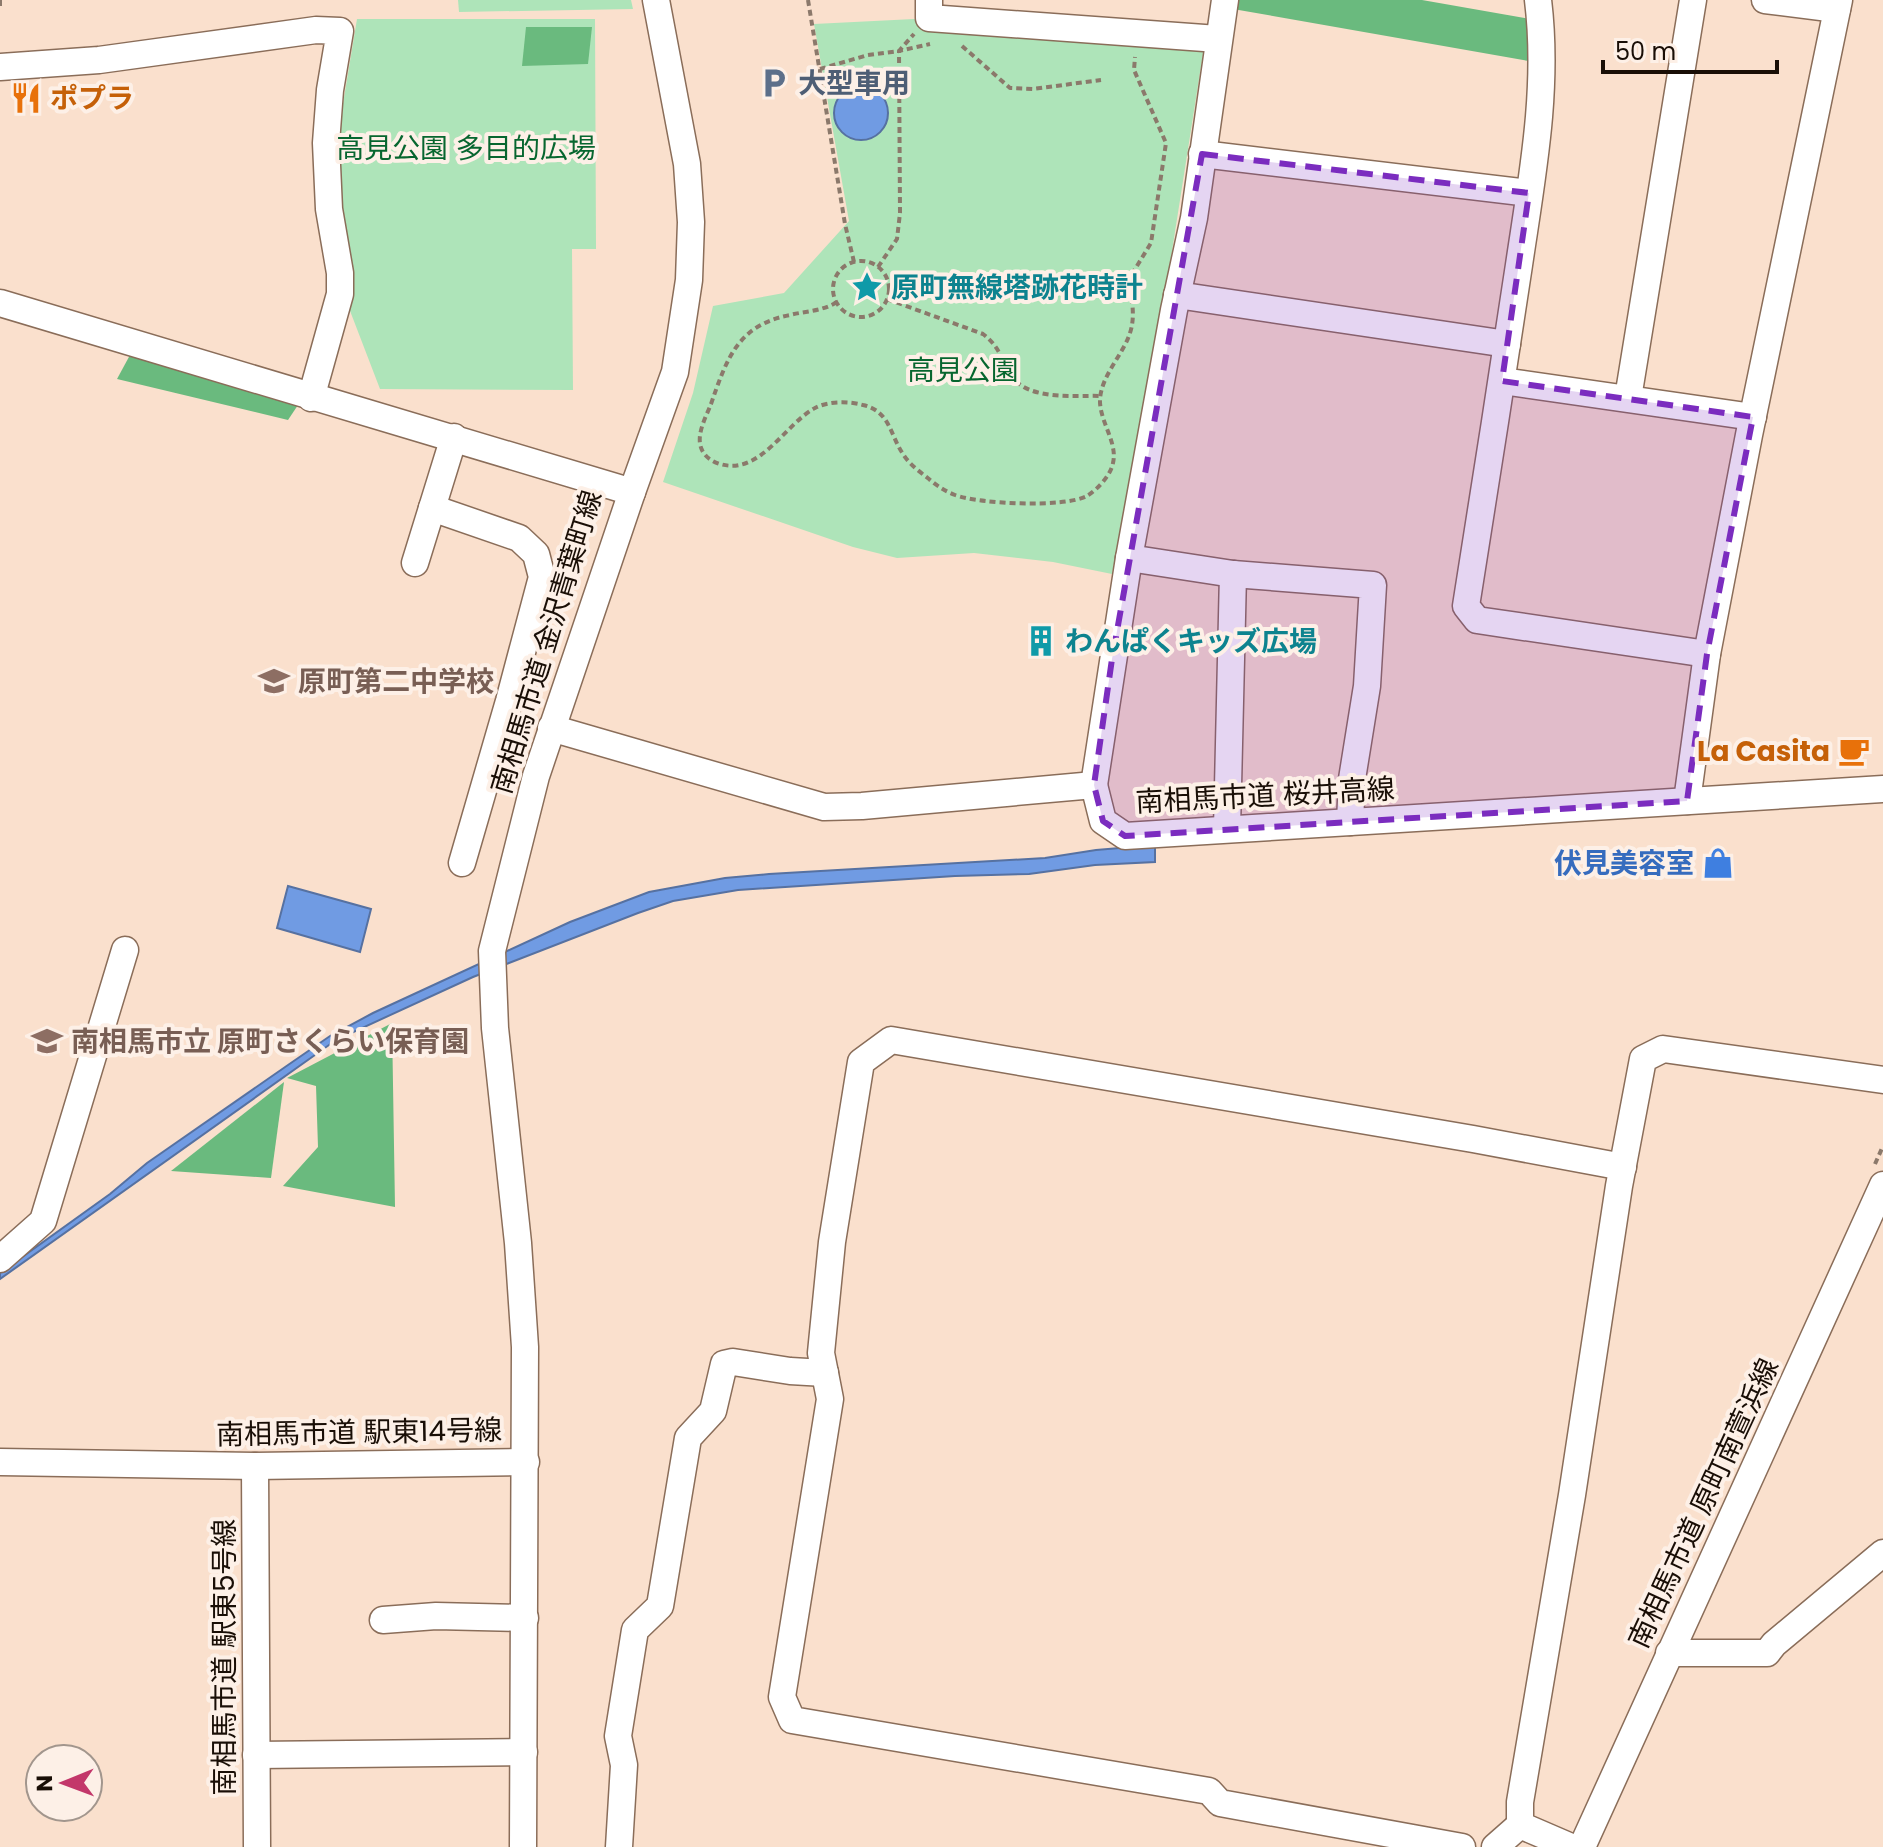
<svg xmlns="http://www.w3.org/2000/svg" width="1883" height="1847" viewBox="0 0 1883 1847" font-family="Poppins,'Noto Sans JP',sans-serif">
<style>
.green{fill:#aee4b9}
.forest{fill:#6aba7e}
.water{fill:#709be3;stroke:#5671a1;stroke-width:2}
.lines{fill:none;stroke-linecap:round;stroke-linejoin:round}
.minor-casing{stroke:#8a6d59;stroke-width:29}
.path{stroke:#8b796b;stroke-width:4;stroke-dasharray:6 4;stroke-linecap:butt}
.minor{stroke:#fff;stroke-width:26}
.marked{fill:#7b2cbf;fill-opacity:0.2;stroke:#7b2cbf;stroke-width:6;stroke-dasharray:16 10;stroke-linejoin:round}
.labels{text-anchor:middle;stroke-width:8;stroke-linejoin:round;paint-order:stroke}
.service-label{font-size:28px;font-weight:bold;fill:#4e5e75;stroke:#fdf0e7;text-anchor:start}
.food-label{font-size:28px;font-weight:bold;fill:#c56008;stroke:#fdf0e7;text-anchor:start}
.park-label{font-size:28px;fill:#07662f;stroke:#fdf0e7}
.culture-label{font-size:28px;font-weight:bold;fill:#0d838f;stroke:#fdf0e7;text-anchor:start}
.street-label{font-size:28px;fill:#190e06;stroke:#fdf0e7}
.education-label{font-size:28px;font-weight:bold;fill:#785e54;stroke:#fdf0e7;text-anchor:start}
.shop-label{font-size:28px;font-weight:bold;fill:#366cbe;stroke:#fdf0e7;text-anchor:end}
</style>
<rect width="100%" height="100%" fill="#fae0cd"/>
<g class="green">
<path d="M458,0H631L633,9L459,12Z"/>
<path d="M357,19H595L596,249H572L573,390L380,389L347,303L338,196L337,140Z"/>
<path d="M914,19L1204,47L1167,283L1112,574L1053,562L974,553L897,558L853,547L663,482L693,393L713,306L784,293L849,221L814,24Z"/>
</g>
<g class="forest">
<path d="M1235,0H1422L1530,19L1534,62L1233,9Z"/>
<path d="M526,27H592L588,64L522,66Z"/>
<path d="M130,355L298,405L288,420L117,379Z"/>
<path d="M392,1023L395,1207L283,1186L318,1147L316,1086L287,1078Z"/>
<path d="M284,1082L271,1178L171,1171Z"/>
</g>
<g class="water">
<circle cx="861" cy="113" r="27"/>
<path d="M1155,845V862L1095,865L1029,874L955,876L738,890L673,901L638,913L473,977L336,1040L0,1279V1273L110,1194L147,1163L288,1065L330,1036L373,1013L570,922L649,892L725,878L769,874L1045,858L1096,850Z"/>
<path d="M288,886L371,909L360,952L277,928Z"/>
</g>
<g class="lines">
<defs>
<g id="minor">
<path d="M929,0V18L1218,39"/>
<path d="M1538,0C1549,89 1532,177 1519,265C1502,379 1484,492 1466,606L1477,620L1707,654"/>
<path d="M1765,0L1837,9"/>
<path d="M0,67L99,60L316,30L340,31L330,90L326,143L329,209L340,273V294L311,398"/>
<path d="M1202,154L1529,193"/>
<path d="M1177,295L1507,344"/>
<path d="M0,303L632,492L536,776L492,951L495,1028L518,1243L525,1347L523,1847"/>
<path d="M1502,381L1753,417"/>
<path d="M1628,398L1693,0"/>
<path d="M632,492L675,372L689,280L691,222L687,164L656,0"/>
<path d="M432,508L519,538L536,554L542,577L509,701L462,863"/>
<path d="M1129,558L1233,574L1373,585L1367,686L1352,779L1350,822"/>
<path d="M415,563L454,437"/>
<path d="M551,728L824,807L862,806L1094,785L1103,821L1125,836L1883,789"/>
<path d="M1094,785L1129,558L1174,310L1194,218L1225,0"/>
<path d="M1687,801L1707,654L1749,435L1839,0"/>
<path d="M1227,829L1233,574"/>
<path d="M0,1259L43,1221L125,950"/>
<path d="M0,1462L255,1466L526,1462"/>
<path d="M255,1466L257,1847"/>
<path d="M383,1620L436,1616L525,1618"/>
<path d="M1669,1653H1767L1774,1644L1883,1553"/>
<path d="M256,1755L524,1752"/>
<path d="M619,1847L624,1765L618,1736L635,1630L660,1606L688,1438L713,1411L724,1364L733,1362L790,1371L825,1373"/>
<path d="M1462,1847L1220,1803L1209,1791L792,1720L782,1697L830,1399L821,1353L832,1242L861,1062L891,1040L1473,1139L1623,1167"/>
<path d="M1495,1847L1520,1825"/>
<path d="M1571,1847L1520,1825V1802L1572,1495L1619,1186L1643,1059L1663,1049L1883,1080"/>
<path d="M1582,1847L1883,1185"/>
</g>
</defs>
<use href="#minor" class="minor-casing"/>
<g class="path">
<path d="M808,0L845,224L854,262"/>
<path d="M0,6V0"/>
<path d="M962,46L1010,88L1033,89L1101,80"/>
<path d="M820,69L868,55L899,51L914,34"/>
<circle cx="861" cy="289" r="28"/>
<path d="M878,267L897,239L900,213L899,51L930,44"/>
<path d="M887,299L983,334C998,345 1002,359 1011,375C1027,401 1074,395 1100,396"/>
<path d="M837,302C823,311 806,311 790,315C738,325 727,358 711,404C706,417 695,436 702,450C705,457 713,462 720,464C760,476 785,424 815,408C828,401 849,401 863,405C890,411 890,435 903,454C909,464 920,472 929,479C937,486 945,491 955,495C979,504 1064,508 1087,496C1097,490 1111,475 1113,463C1118,442 1099,421 1100,399C1102,374 1123,355 1130,333C1136,315 1131,297 1129,279L1151,243L1166,143L1134,70L1135,57"/>
<path d="M1875,1164L1883,1146"/>
</g>
<use href="#minor" class="minor"/>
</g>
<path class="marked" d="M1202,154L1529,193L1502,381L1753,417L1707,654L1687,801L1125,836L1103,821L1094,785L1112,659Z"/>
<defs>
<symbol id="parking-bare" viewBox="-9 -9 18 18"><path d="M-3.5-5.5H1a3.5 3.5 0 0 1 0 7H-1V5.5H-3.5ZM-1-3.4V-.6H.8a1.4 1.4 0 0 0 0-2.8Z" fill="#5c6f8a" stroke="#fdf0e7" stroke-width="2.5" paint-order="stroke"/></symbol>
<symbol id="restaurant-bare" viewBox="-9 -9 18 18"><path d="M-5-6h1v4h1v-4h1v4h1v-4h1v5L-1.5 .5V6h-2V.5L-5-1ZM5-6V6H3V1.5H1.5Q1.5-4 5-6Z" fill="#e8710a" stroke="#fdf0e7" stroke-width="2.5" paint-order="stroke"/></symbol>
<symbol id="sight-bare" viewBox="-9 -9 18 18"><path d="M0-6L1.8-2.2L6-1.7L2.9 1.2L3.7 5.4L0 3.3L-3.7 5.4L-2.9 1.2L-6-1.7L-1.8-2.2Z" fill="#0f9aa8" stroke="#fdf0e7" stroke-width="2.5" paint-order="stroke"/></symbol>
<symbol id="building-bare" viewBox="-9 -9 18 18"><path d="M-4-6H4V6H1V3H-1V6H-4ZM-2.5-4.3h1.7v1.8h-1.7ZM.8-4.3h1.7v1.8H.8ZM-2.5-1h1.7V.8h-1.7ZM.8-1h1.7V.8H.8Z" fill="#0f9aa8" stroke="#fdf0e7" stroke-width="2.5" paint-order="stroke"/></symbol>
<symbol id="school-bare" viewBox="-9 -9 18 18"><path d="M0-5L7-2L0 1L-7-2ZM-4 1L0 2.5L4 1V4Q0 6-4 4Z" fill="#8d6e63" stroke="#fdf0e7" stroke-width="2.5" paint-order="stroke"/></symbol>
<symbol id="cafe-bare" viewBox="-9 -9 18 18"><path d="M-5.5-4.5H6V0H3Q3 3.5 0 3.5H-2.5Q-5.5 3.5-5.5 0ZM3-3.2v2h1.7v-2ZM-6 4.5H4V6H-6Z" fill="#e8710a" stroke="#fdf0e7" stroke-width="2.5" paint-order="stroke"/></symbol>
<symbol id="shop-bare" viewBox="-9 -9 18 18"><path d="M-5-2.5h2.3a2.7 3.5 0 0 1 5.4 0H5L5.5 6h-11ZM-1.5-2.5h3a1.5 2.3 0 0 0-3 0Z" fill="#3f7fe0" stroke="#fdf0e7" stroke-width="2.5" paint-order="stroke"/></symbol>
</defs>
<g fill-rule="evenodd">
<use href="#parking-bare" x="752" y="61" width="44" height="44"/>
<use href="#restaurant-bare" x="4" y="76" width="44" height="44"/>
<use href="#sight-bare" x="845" y="265" width="44" height="44"/>
<use href="#building-bare" x="1019" y="619" width="44" height="44"/>
<use href="#school-bare" x="252" y="659" width="44" height="44"/>
<use href="#cafe-bare" x="1832" y="729" width="44" height="44"/>
<use href="#shop-bare" x="1696" y="841" width="44" height="44"/>
<use href="#school-bare" x="25" y="1019" width="44" height="44"/>
</g>
<g class="labels">
<g class="service-label">
<text x="798" y="93">大型車用</text>
</g>
<g class="food-label">
<text x="50" y="108">ポプラ</text>
<text x="1830" y="761" text-anchor="end">La Casita</text>
</g>
<g class="park-label">
<text x="466" y="158">高見公園 多目的広場</text>
<text x="963" y="380">高見公園</text>
</g>
<g class="culture-label">
<text x="891" y="297">原町無線塔跡花時計</text>
<text x="1065" y="651">わんぱくキッズ広場</text>
</g>
<g class="street-label">
<text transform="translate(546 642) rotate(-73)" y="10">南相馬市道 金沢青葉町線</text>
<text transform="translate(1265 795) rotate(-3)" y="10">南相馬市道 桜井高線</text>
<text transform="translate(359 1432) rotate(-1)" y="10">南相馬市道 駅東14号線</text>
<text transform="translate(1703 1503) rotate(-65)" y="10">南相馬市道 原町南萱浜線</text>
<text transform="translate(224 1657) rotate(-90)" y="10">南相馬市道 駅東5号線</text>
</g>
<g class="education-label">
<text x="298" y="691">原町第二中学校</text>
<text x="71" y="1051">南相馬市立 原町さくらい保育園</text>
</g>
<g class="shop-label">
<text x="1694" y="873">伏見美容室</text>
</g>
</g>
<g transform="translate(64 1783) rotate(269)"><circle r="38" fill="#fdf0e7" stroke="#a2968d" stroke-width="2"/>
<path d="M0-6L14 30L0 20L-14 30Z" fill="#c3376a"/>
<text y="-12" font-size="22" font-weight="bold" text-anchor="middle" fill="#190e06">N</text>
</g>
<path d="M1603 60v12h174v-12" fill="none" stroke="#190e06" stroke-width="4"/>
<text x="1615" y="60" font-size="24" fill="#190e06" stroke="#fdf0e7" stroke-width="6" paint-order="stroke">50 m</text>
</svg>
